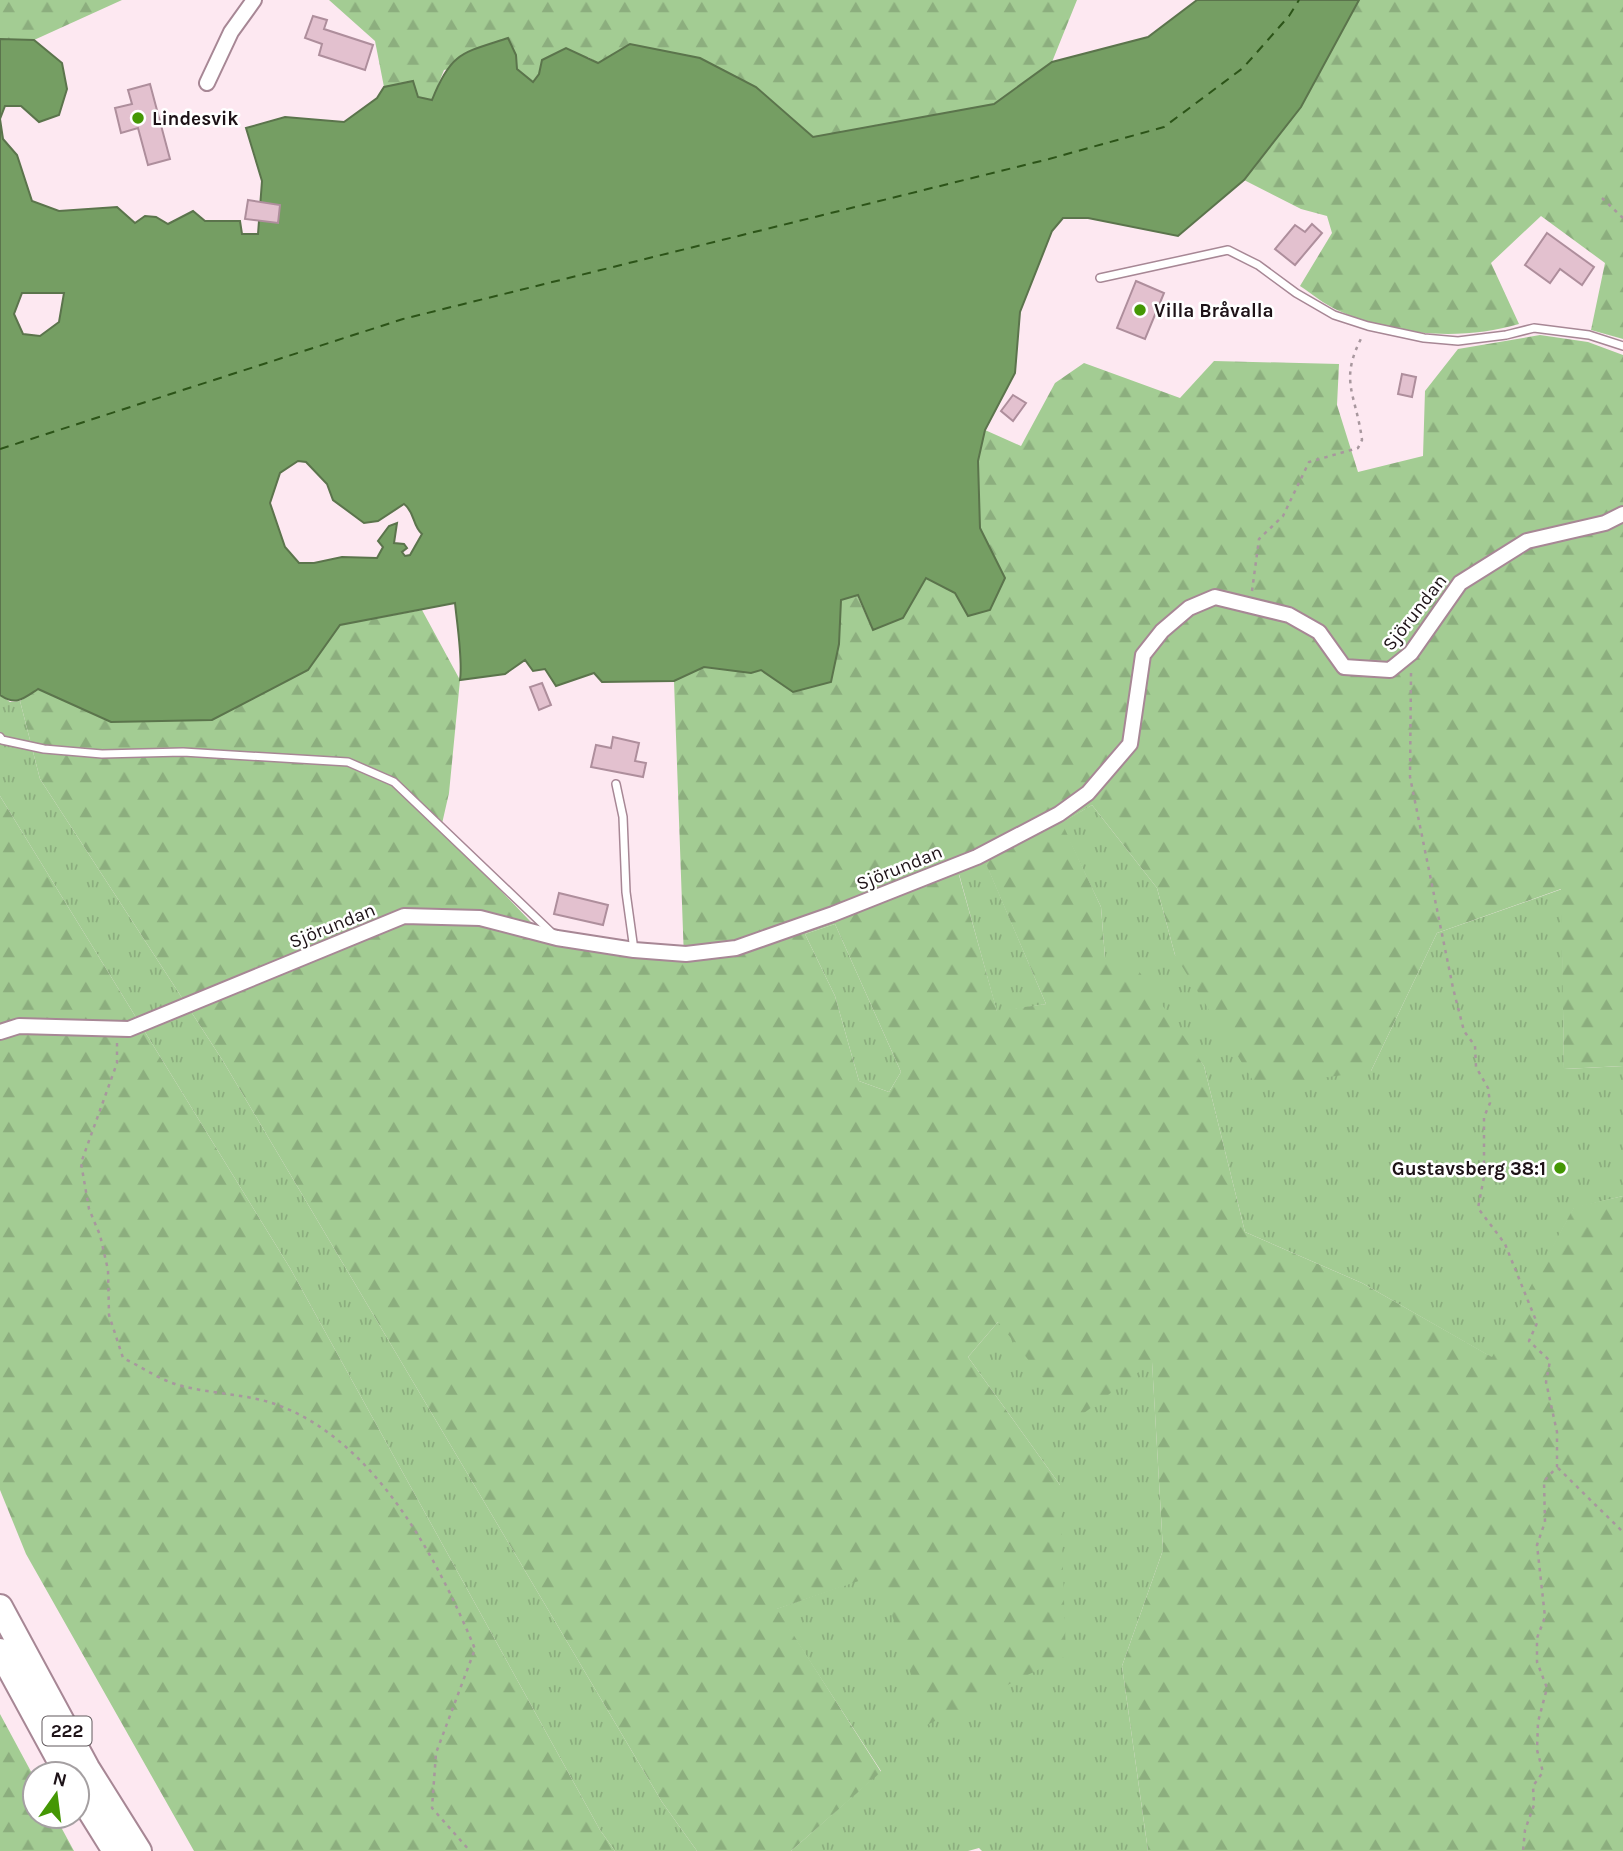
<svg xmlns="http://www.w3.org/2000/svg" width="1623" height="1851" viewBox="0 0 1623 1851" font-family="Karla,sans-serif">
<style>
.grass{fill:url(#grass-tufts)}
.forest{fill:url(#forest-firs);fill-rule:evenodd}
.water{fill:#759e63;stroke:#5b744c;stroke-width:2;fill-rule:evenodd}
.lines{fill:none;stroke-linecap:round;stroke-linejoin:round}
.ferry{stroke:#2c5418;stroke-width:2;stroke-dasharray:9 7;stroke-linecap:butt}
.building{fill:#e3c1cf;stroke:#ae8e9c;stroke-width:2}
.lane-casing{stroke:#a78795;stroke-width:10}
.street-casing{stroke:#a78795;stroke-width:18}
.highway-casing{stroke:#a78795;stroke-width:28}
.path{stroke:#a8979e;stroke-width:2.5;stroke-dasharray:3.5 5;stroke-linecap:butt}
.lane{stroke:#fff;stroke-width:7}
.street{stroke:#fff;stroke-width:14}
.highway{stroke:#fff;stroke-width:24}
.poi-dot{fill:#449704;stroke:#fff;stroke-width:2.5}
.labels{text-anchor:middle;stroke-width:5;stroke-linejoin:round;paint-order:stroke}
.shield{fill:#fff;stroke:#61595d;stroke-width:2}
.shield-label{font-size:18px;font-weight:bold;fill:#1d1217}
.poi-label{font-size:19px;font-weight:bold;fill:#1d1217;stroke:#fff;text-anchor:start}
.street-label{font-size:19px;fill:#1d1217;stroke:#fff}
</style>
<defs>
<pattern id="grass-tufts" width="24" height="20" patternUnits="userSpaceOnUse" patternTransform="scale(1.75)"><rect width="24" height="20" fill="#a3cc93"/><path d="M3 7l-1-3M5 7V3M7 7l1-3M15 17l-1-3M17 17v-4M19 17l1-3" fill="none" stroke="#8cae7e"/></pattern>
<pattern id="forest-firs" width="22" height="20" patternUnits="userSpaceOnUse" patternTransform="scale(1.75)"><rect width="22" height="20" fill="#a3cc93"/><path d="M5 1l3.5 6h-7zM16 11l3.5 6h-7z" fill="#8cae7e"/></pattern>
</defs>
<rect width="100%" height="100%" fill="#fde8f1"/>
<g class="grass">
<path d="M0,695L10,702L20,701L40,779L223,1061L662,1802L697,1851H615L600,1830L290,1268L0,796Z"/>
<path d="M1092,805L1157,888L1175,955L1371,1071L1437,933L1562,889L1564,1069L1623,1066V1196L1574,1208L1493,1358L1362,1283L1245,1232L1204,1066L1179,1033L1105,958L1101,907L1061,823Z"/>
<path d="M986,863L1046,1004L997,1012L959,874Z"/>
<path d="M835,924L901,1072L889,1092L859,1081L835,996L805,934Z"/>
<path d="M998,1322L1152,1361L1163,1550L1122,1666L1148,1851H982L979,1848L968,1851H791L881,1771L776,1609L879,1573L1060,1485L968,1357Z"/>
</g>
<g class="forest">
<path d="M0,0H122L34,40L0,39Z"/>
<path d="M329,0H1077L1052,62L994,104L813,137L756,87L700,58L631,44L598,63L588,57L539,74L533,82L517,69L516,55L444,70L432,100L418,97L413,82L384,87L375,41Z"/>
<path d="M1359,0H1623V339L1591,330L1605,263L1541,216L1491,263L1519,324C1462,341 1391,336 1337,310C1324,304 1312,294 1300,286L1332,233L1327,216L1301,209L1244,180L1301,107Z"/>
<path d="M1540,335L1588,342L1623,355V1066L1564,1069L1561,889L1437,933L1371,1071L1257,1087L1175,955L1157,888L1092,805L1062,823L1101,907L1105,958L1134,964L1204,1066L1245,1232L1362,1283L1492,1357L1574,1207L1623,1196V1851H1148L1122,1666L1163,1550L1152,1362L1076,1419L998,1322L968,1357L1060,1485L1066,1656L927,1725L879,1574L777,1609L881,1772L791,1851H697L662,1802L223,1061L40,779L20,701L38,689L111,722L340,625L422,610L460,680L449,793L441,828L550,942L684,959L674,681L704,667L751,673L761,670L793,692L839,644L840,600L857,595L872,629L903,618L926,578L955,593L968,616L1005,578L980,528L978,461L985,430L1021,446L1055,383L1084,363L1180,398L1214,361L1339,364L1337,405L1358,472L1423,456L1425,391L1458,349ZM986,864L1046,1004L997,1011L959,875ZM835,924L901,1072L889,1092L859,1081L835,996L805,934Z"/>
<path d="M0,796L290,1268L600,1830L615,1851H194L26,1554L0,1490Z"/>
<path d="M0,1714L35,1779V1816H55L74,1851H0Z"/>
</g>
<g class="water">
<path d="M1197,0H1359L1301,107L1244,180L1178,236L1088,218H1063L1052,231L1020,312L1015,373L985,430L978,461L980,528L1005,578L990,610L968,616L955,593L926,578L903,618L873,630L858,595L841,600L839,644L831,682L793,692L761,670L751,673L704,667L674,681L602,682L594,673L556,686L545,669L533,671L525,660L505,674L460,680C463,661 457,624 455,603L340,625L308,670L212,720L111,722L38,689C23,699 16,706 0,695V119L3,139L17,155L32,201L59,211L117,207L135,223L145,216L156,217L168,224L193,211L205,221H240L242,234H258L262,181L246,128L285,117L344,122L377,98L384,87L413,81L418,97L432,100C451,52 462,53 508,38L516,55L517,69L533,82L539,74L542,60L566,48L598,63L630,44L700,58L756,87L813,137L994,104L1052,62L1148,37ZM22,293H64L59,322L40,336L23,334L14,314ZM298,461L306,462L327,484L333,500L364,523L378,521L404,504C415,512 412,525 422,534L410,555L405,556L402,552L407,548L404,544L394,543L397,523L389,526L378,541L383,547L377,558L342,557L314,563H299L285,547L270,503L280,473Z"/>
<path d="M0,39L34,40L62,63L67,89L59,115L39,122L21,106H5L0,119Z"/>
</g>
<g class="lines">
<path class="ferry" d="M0,449L403,319L1049,159L1164,127L1243,68L1289,16L1299,0"/>
</g>
<g class="building">
<path d="M313,16L327,20L324,29L373,45L365,70L319,55L322,44L305,38Z"/>
<path d="M150,84L170,159L148,165L138,128L121,133L115,108L132,104L128,90Z"/>
<path d="M248,200L280,205L278,223L245,219Z"/>
<path d="M1312,224L1322,233L1295,265L1275,249L1295,225L1305,232Z"/>
<path d="M1547,233L1594,267L1582,285L1560,269L1550,283L1525,265Z"/>
<path d="M1136,281L1164,293L1145,339L1117,328Z"/>
<path d="M1402,374L1416,377L1412,397L1398,394Z"/>
<path d="M1013,395L1026,403L1013,421L1001,411Z"/>
<path d="M542,683L551,705L539,710L530,687Z"/>
<path d="M613,737L639,743L635,761L646,763L643,777L591,767L596,745L611,748Z"/>
<path d="M559,893L608,905L603,925L554,914Z"/>
</g>
<g class="lines">
<defs>
<g id="lane">
<path d="M1100,278L1228,250L1258,265L1296,293L1334,315L1368,326L1424,338L1458,341L1506,335L1534,328L1589,335L1623,346"/>
<path d="M0,737L2,740L44,749L102,754L183,752L348,762L394,782L552,933"/>
<path d="M616,784L623,817L626,892L634,950"/>
</g>
<g id="street">
<path d="M207,83L231,32L254,0"/>
<path d="M0,1032L19,1026L129,1029L404,916L480,918L557,938L634,950L686,954L736,948L833,914L977,857L1059,814L1088,793L1130,744L1143,655L1162,631L1189,608L1215,597L1289,615L1319,632L1344,667L1390,670L1411,653L1460,583L1527,541L1605,523L1623,514"/>
</g>
<g id="highway">
<path d="M0,1607L87,1768L139,1851"/>
<path d="M0,1651L67,1774"/>
<path d="M77,1790L115,1851"/>
</g>
</defs>
<use href="#lane" class="lane-casing"/>
<use href="#street" class="street-casing"/>
<use href="#highway" class="highway-casing"/>
<g class="path">
<path d="M1602,198L1623,218"/>
<path d="M1252,591L1259,539L1283,516L1309,462L1358,448L1362,440C1356,393 1338,381 1363,335"/>
<path d="M1411,673L1410,777L1453,988L1464,1031L1475,1046L1476,1067L1488,1088L1490,1103L1484,1117V1177L1478,1208L1505,1244L1537,1323L1529,1341L1550,1361L1546,1382L1557,1432V1467L1544,1481L1545,1522L1537,1545L1545,1617L1537,1638V1662L1547,1688L1538,1722L1537,1750L1543,1772L1533,1786L1534,1805L1525,1830L1523,1851"/>
<path d="M117,1043V1063L81,1163L89,1209L100,1235L108,1270L109,1315L123,1358C140,1366 157,1378 175,1384C207,1394 243,1393 275,1404C374,1439 437,1557 475,1649L436,1753L432,1808L470,1851"/>
<path d="M1558,1468L1623,1532"/>
</g>
<use href="#lane" class="lane"/>
<use href="#street" class="street"/>
<use href="#highway" class="highway"/>
</g>
<g class="poi-dot">
<circle cx="138" cy="118" r="7"/>
<circle cx="1140" cy="310" r="7"/>
<circle cx="1560" cy="1168" r="7"/>
</g>
<g class="labels">
<rect class="shield" x="42.5" y="1716.5" width="49" height="29" rx="5"/>
<g class="shield-label">
<text x="67" y="1737">222</text>
</g>
<g class="poi-label">
<text x="152" y="125">Lindesvik</text>
<text x="1154" y="317">Villa Bråvalla</text>
<text x="1546" y="1175" text-anchor="end">Gustavsberg 38:1</text>
</g>
<g class="street-label">
<text transform="translate(1414 612) rotate(-52)" y="7">Sjörundan</text>
<text transform="translate(899 867) rotate(-22)" y="7">Sjörundan</text>
<text transform="translate(332 925) rotate(-22)" y="7">Sjörundan</text>
</g>
</g>
<g transform="translate(56 1795) rotate(14)"><circle r="33" fill="#ffffff" stroke="#a5a0a2" stroke-width="2"/>
<path d="M0-5L12 26L0 18L-12 26Z" fill="#449704"/>
<text y="-10" font-size="19" font-weight="bold" text-anchor="middle" fill="#1d1217">N</text>
</g>
</svg>
